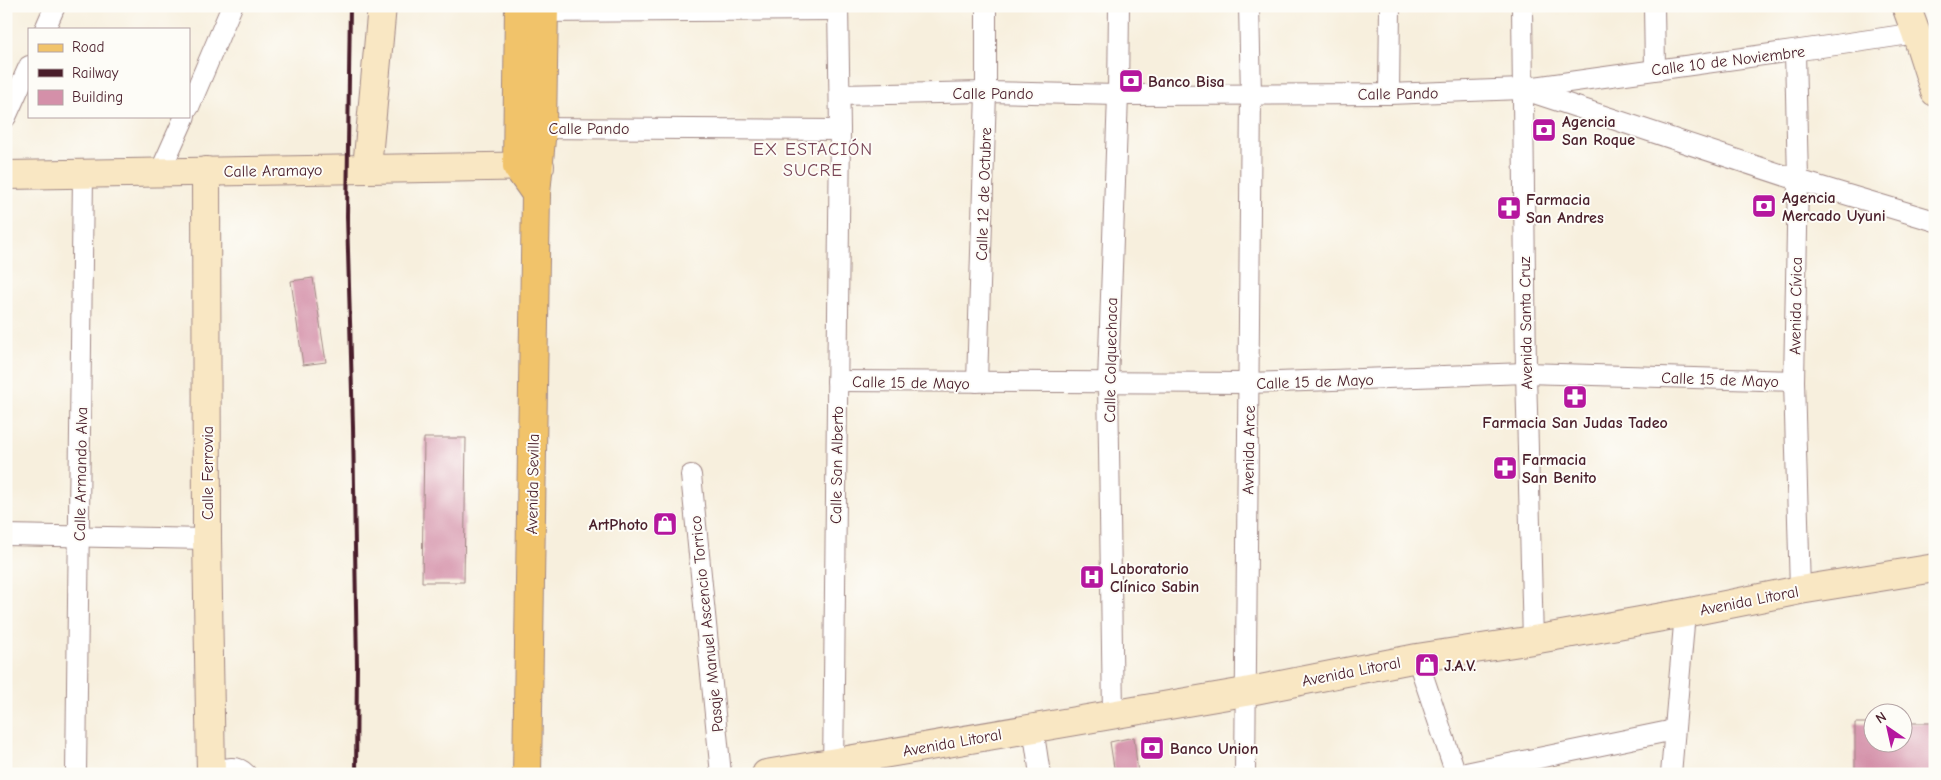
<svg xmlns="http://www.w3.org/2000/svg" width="1941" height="780" viewBox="0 0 1941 780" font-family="'Comic Neue',sans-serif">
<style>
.building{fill:#d490a9}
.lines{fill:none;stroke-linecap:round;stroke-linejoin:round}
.street-casing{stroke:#a08784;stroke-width:22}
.secondary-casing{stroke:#a08784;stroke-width:30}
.primary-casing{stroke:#a08784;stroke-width:30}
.street{stroke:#fff;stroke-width:20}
.secondary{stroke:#f9e7c3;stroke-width:28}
.primary{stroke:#f1c36a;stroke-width:28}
.rail{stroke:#4a1f2b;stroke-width:4}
.labels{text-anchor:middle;stroke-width:4;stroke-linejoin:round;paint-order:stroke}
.street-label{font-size:16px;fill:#4a1f2b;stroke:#fdfcf7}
.poi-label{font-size:16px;font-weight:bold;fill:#4a1f2b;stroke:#fdfcf7;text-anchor:start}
.neighbourhood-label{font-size:18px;letter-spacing:1px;fill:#7a4757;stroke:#fdfcf7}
</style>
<rect width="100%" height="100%" fill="#fdfcf7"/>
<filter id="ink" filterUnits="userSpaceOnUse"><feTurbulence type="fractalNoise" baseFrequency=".02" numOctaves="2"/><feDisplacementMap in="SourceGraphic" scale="10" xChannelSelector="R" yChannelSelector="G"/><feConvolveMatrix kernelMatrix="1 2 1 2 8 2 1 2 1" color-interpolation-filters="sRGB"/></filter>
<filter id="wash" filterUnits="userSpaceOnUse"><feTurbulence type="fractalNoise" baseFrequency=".0096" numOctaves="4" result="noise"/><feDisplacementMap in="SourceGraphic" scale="20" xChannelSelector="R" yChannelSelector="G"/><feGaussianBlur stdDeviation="1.12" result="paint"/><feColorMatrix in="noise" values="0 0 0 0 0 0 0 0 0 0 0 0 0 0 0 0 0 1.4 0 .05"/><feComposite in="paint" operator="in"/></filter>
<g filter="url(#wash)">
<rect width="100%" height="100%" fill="#f7efdd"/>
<g id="blocks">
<g class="building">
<path d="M313,278L326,362L303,365L291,281Z"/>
<path d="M424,438H466L464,582H422Z"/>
<path d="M1855,723H1874V742H1904V723H1935V774H1855Z"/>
<path d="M1134,737L1138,774H1115L1110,742Z"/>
</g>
</g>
</g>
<g filter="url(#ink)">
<use href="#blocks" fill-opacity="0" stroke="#a08784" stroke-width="1"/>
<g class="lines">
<defs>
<g id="street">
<path d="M1522,6L1526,373L1533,640"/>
<path d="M1654,6L1655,69"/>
<path d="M530,12L838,10"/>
<path d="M45,29L55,6"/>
<path d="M1795,52L1798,180L1794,381L1800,590"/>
<path d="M1527,88C1657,69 1787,53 1916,33"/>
<path d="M1389,94L1390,6"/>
<path d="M840,95L986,92L1118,95L1389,94L1522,89L1798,180L1935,221"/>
<path d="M189,107L232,6"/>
<path d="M6,117L29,66"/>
<path d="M530,128L840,130"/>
<path d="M160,172L185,116"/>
<path d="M837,381L1249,383L1526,373L1794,381"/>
<path d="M977,382L986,92V6"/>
<path d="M691,475L721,774"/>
<path d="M6,535L207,539"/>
<path d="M1417,658L1456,774"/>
<path d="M1113,714L1108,382L1118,95L1119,6"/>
<path d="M1033,728L1040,774"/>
<path d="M76,774L83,174"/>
<path d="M215,774C224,767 238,765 246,774"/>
<path d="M833,774L840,130L838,6"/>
<path d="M1245,774L1251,94L1249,6"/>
<path d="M1461,774L1674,730"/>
<path d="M1671,774L1685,613"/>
</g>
<g id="secondary">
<path d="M1906,6L1916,33L1935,92"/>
<path d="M367,168L382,6"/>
<path d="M206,171L207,539L211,774"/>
<path d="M6,175L540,166"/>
<path d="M766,774L1245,692L1417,658L1533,640L1685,613L1800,590L1935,568"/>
</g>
<g id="primary">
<path d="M519,6L517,167L536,194"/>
<path d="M527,774L536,194L542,128L544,6"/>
</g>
</defs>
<use href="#street" class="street-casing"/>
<use href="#secondary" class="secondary-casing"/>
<use href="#primary" class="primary-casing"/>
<use href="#street" class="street"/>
<use href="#secondary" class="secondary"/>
<use href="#primary" class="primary"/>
<path class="rail" d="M350,6L347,216L353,427L357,666L356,774"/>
</g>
</g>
<defs>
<symbol id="bank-square" viewBox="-11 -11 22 22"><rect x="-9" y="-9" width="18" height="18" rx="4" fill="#b5179e" stroke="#fdfcf7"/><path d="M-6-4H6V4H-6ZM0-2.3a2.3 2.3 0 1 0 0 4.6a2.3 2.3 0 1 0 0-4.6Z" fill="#fff"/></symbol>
<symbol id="pharmacy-square" viewBox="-11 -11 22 22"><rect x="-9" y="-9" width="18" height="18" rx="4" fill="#b5179e" stroke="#fdfcf7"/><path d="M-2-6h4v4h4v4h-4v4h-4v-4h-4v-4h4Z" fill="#fff"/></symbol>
<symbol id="shop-square" viewBox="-11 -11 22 22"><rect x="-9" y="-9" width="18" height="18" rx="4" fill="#b5179e" stroke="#fdfcf7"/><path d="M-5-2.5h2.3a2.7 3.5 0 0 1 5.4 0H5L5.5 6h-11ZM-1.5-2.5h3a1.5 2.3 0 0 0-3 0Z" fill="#fff"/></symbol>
<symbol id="hospital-square" viewBox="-11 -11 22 22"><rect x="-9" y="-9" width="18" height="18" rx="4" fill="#b5179e" stroke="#fdfcf7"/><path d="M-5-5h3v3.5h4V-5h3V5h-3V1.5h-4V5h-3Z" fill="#fff"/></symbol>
</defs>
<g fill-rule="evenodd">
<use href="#bank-square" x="1117" y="67" width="28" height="28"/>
<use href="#bank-square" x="1530" y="116" width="28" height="28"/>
<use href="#bank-square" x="1750" y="192" width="28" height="28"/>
<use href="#pharmacy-square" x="1495" y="194" width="28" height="28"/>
<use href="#pharmacy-square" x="1561" y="383" width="28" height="28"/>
<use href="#pharmacy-square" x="1491" y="454" width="28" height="28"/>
<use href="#shop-square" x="651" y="510" width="28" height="28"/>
<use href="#hospital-square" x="1078" y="563" width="28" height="28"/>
<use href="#shop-square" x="1413" y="651" width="28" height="28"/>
<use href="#bank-square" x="1138" y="734" width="28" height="28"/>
</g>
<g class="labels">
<g class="street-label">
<text transform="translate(1728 60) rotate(-7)" y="6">Calle 10 de Noviembre</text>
<text x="993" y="99">Calle Pando</text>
<text transform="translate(1398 93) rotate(-1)" y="6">Calle Pando</text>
<text x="589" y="134">Calle Pando</text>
<text transform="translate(273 170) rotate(-1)" y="6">Calle Aramayo</text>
<text transform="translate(983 194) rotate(-88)" y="6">Calle 12 de Octubre</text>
<text transform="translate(1795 306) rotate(-89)" y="6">Avenida Cívica</text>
<text transform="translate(1525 323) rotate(-91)" y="6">Avenida Santa Cruz</text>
<text transform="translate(1110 360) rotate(-89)" y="6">Calle Colquechaca</text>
<text transform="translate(1720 379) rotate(2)" y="6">Calle 15 de Mayo</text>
<text transform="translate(1315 381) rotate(-2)" y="6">Calle 15 de Mayo</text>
<text transform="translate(911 382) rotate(1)" y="6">Calle 15 de Mayo</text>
<text transform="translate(1248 450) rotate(-89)" y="6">Avenida Arce</text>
<text transform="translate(836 465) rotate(-89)" y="6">Calle San Alberto</text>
<text transform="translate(207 473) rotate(-90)" y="6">Calle Ferrovia</text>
<text transform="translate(80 474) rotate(-89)" y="6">Calle Armando Alva</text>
<text transform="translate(532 484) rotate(-89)" y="6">Avenida Sevilla</text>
<text transform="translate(1749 600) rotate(-11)" y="6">Avenida Litoral</text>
<text transform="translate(706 624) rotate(-96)" y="6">Pasaje Manuel Ascencio Torrico</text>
<text transform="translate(1351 671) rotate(-11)" y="6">Avenida Litoral</text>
<text transform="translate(952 742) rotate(-10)" y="6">Avenida Litoral</text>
</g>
<g class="poi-label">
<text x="1148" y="87">Banco Bisa</text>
<text x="1562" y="127">Agencia<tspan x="1562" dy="18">San Roque</tspan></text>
<text x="1782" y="203">Agencia<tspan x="1782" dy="18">Mercado Uyuni</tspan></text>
<text x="1526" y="205">Farmacia<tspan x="1526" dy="18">San Andres</tspan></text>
<text x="1575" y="428" text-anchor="middle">Farmacia San Judas Tadeo</text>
<text x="1522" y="465">Farmacia<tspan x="1522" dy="18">San Benito</tspan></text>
<text x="648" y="530" text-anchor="end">ArtPhoto</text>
<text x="1110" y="574">Laboratorio<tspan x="1110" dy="18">Clínico Sabin</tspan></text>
<text x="1444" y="671">J.A.V.</text>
<text x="1170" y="754">Banco Union</text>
</g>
<g class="neighbourhood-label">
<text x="813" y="155">EX ESTACIÓN<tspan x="813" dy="21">SUCRE</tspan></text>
</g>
</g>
<rect width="1941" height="780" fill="none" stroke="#fdfcf7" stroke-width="25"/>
<rect x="28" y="28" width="162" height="90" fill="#fdfcf7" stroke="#b5a4a5"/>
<rect x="38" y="44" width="25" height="8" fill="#f1c36a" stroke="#b5a4a5"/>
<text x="72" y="52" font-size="15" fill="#4a1f2b">Road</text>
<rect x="38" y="69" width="25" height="8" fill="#4a1f2b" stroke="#b5a4a5"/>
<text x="72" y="78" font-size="15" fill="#4a1f2b">Railway</text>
<rect x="38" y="90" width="25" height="15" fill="#d490a9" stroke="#b5a4a5"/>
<text x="72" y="102" font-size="15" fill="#4a1f2b">Building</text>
<g transform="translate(1888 728) rotate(326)"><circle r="24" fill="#fdfcf7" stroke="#b5a4a5"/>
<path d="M0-4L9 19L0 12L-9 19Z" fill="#b5179e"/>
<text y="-8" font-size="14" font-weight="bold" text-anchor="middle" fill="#4a1f2b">N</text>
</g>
</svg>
